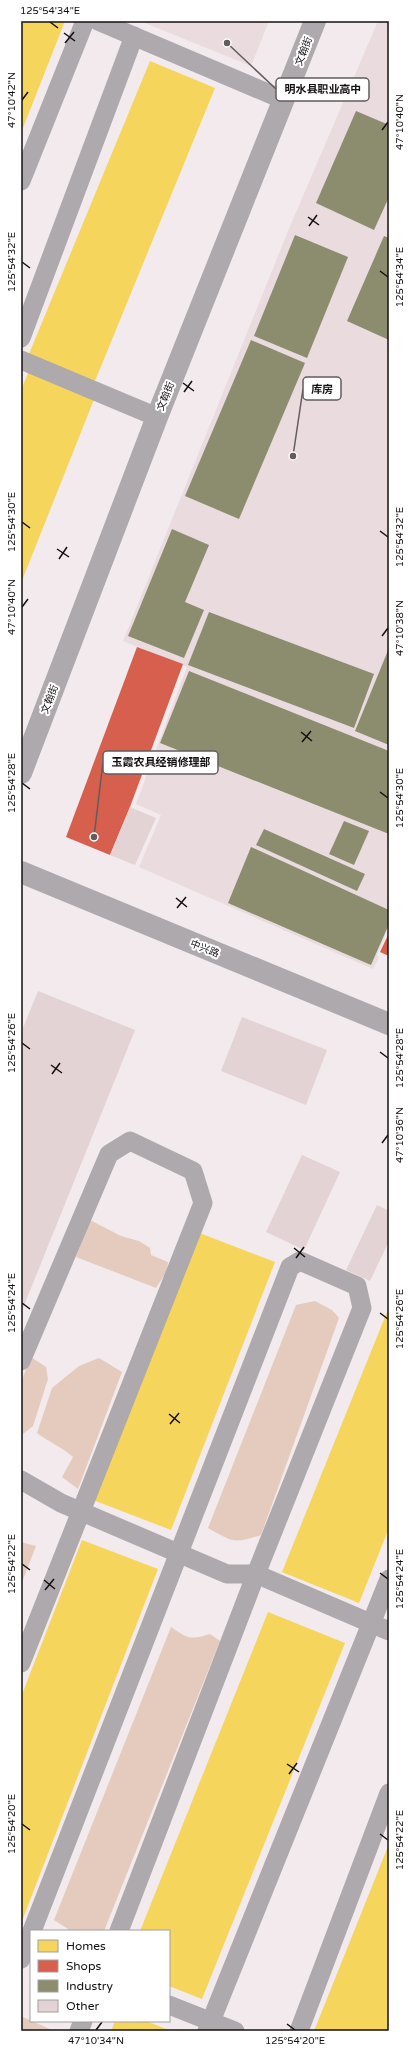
<svg xmlns="http://www.w3.org/2000/svg" width="410" height="2052" viewBox="0 0 410 2052" font-family="'Varela Round','Noto Sans SC',sans-serif">
<style>
.built{fill:#eadbdf}
.green{fill:#e4cbbe}
.homes{fill:#f6d55c}
.shops{fill:#d6604d}
.industry{fill:#8c8c6e}
.building{fill:#e3d3d4}
.lines{fill:none;stroke-linecap:round;stroke-linejoin:round}
.lane{stroke:#ada9ac;stroke-width:19}
.street{stroke:#ada9ac;stroke-width:22}
.secondary{stroke:#ada9ac;stroke-width:22}
.ticks{fill:none;stroke:#141011;stroke-width:1.5}
.labels{text-anchor:middle;stroke-width:4;stroke-linejoin:round;paint-order:stroke}
.street-label{font-size:10px;fill:#141011;stroke:#fff}
.leader{fill:none;stroke:#625c5e;stroke-width:1.5}
.callout-dot{fill:#625c5e;stroke:#fff;stroke-width:1.5}
.callout{fill:#fff;stroke:#625c5e;stroke-width:1.5}
.callout-label{font-size:11px;text-anchor:middle;font-weight:bold;fill:#141011}
.neatline{fill:none;stroke:#141011;stroke-width:1.5}
.ticks-label{font-size:10px;text-anchor:middle;fill:#141011}
</style>
<rect width="100%" height="100%" fill="#f2eaed"/>
<g class="built">
<path d="M140,21H269L251,66Z"/>
<path d="M378,21H389V927L377,955L379,957L373,969L139,867L161,815L136,804L187,667L123,641L288,231Z"/>
</g>
<g class="green">
<path d="M90,1220L121,1236L139,1241L150,1248L151,1255L168,1262L167,1271L156,1288L76,1257Z"/>
<path d="M315,1301L332,1310L339,1318L261,1535C233,1544 233,1542 208,1528L296,1305Z"/>
<path d="M31,1357L46,1367L48,1379L33,1426L23,1434H21V1382Z"/>
<path d="M99,1358L122,1372L78,1489L62,1477L73,1457C62,1447 49,1442 37,1433L52,1388L79,1366Z"/>
<path d="M21,1542L36,1546L21,1585Z"/>
<path d="M171,1627C188,1639 191,1640 210,1634L220,1641L104,1931H71L54,1920Z"/>
<path d="M21,2016L54,2031H21Z"/>
</g>
<g class="homes">
<path d="M21,21H65L21,133Z"/>
<path d="M150,61L215,88L95,381L29,354Z"/>
<path d="M29,371L95,397L21,583V390Z"/>
<path d="M197,1232L275,1262L171,1530L93,1500Z"/>
<path d="M389,1307V1528L359,1603L282,1572Z"/>
<path d="M82,1540L158,1569L22,1921L21,1697Z"/>
<path d="M268,1612L345,1643L202,1999L169,1986V1931H140Z"/>
<path d="M389,1844V2031H314Z"/>
<path d="M115,2021H146L171,2031H111Z"/>
</g>
<g class="shops">
<path d="M137,647L183,664L130,807L110,855L66,837Z"/>
<path d="M389,933V956L380,952Z"/>
</g>
<g class="industry">
<path d="M356,111L389,125V197L374,230L316,203Z"/>
<path d="M295,235L348,257L307,358L254,336Z"/>
<path d="M384,236L389,238V340L347,321Z"/>
<path d="M251,340L305,363L239,519L185,496Z"/>
<path d="M172,529L209,545L185,602L204,610L184,658L128,636Z"/>
<path d="M209,612L374,674L354,728L188,665Z"/>
<path d="M389,648V745L355,731Z"/>
<path d="M189,671L389,751V834L160,743Z"/>
<path d="M344,821L369,831L354,865L329,854Z"/>
<path d="M264,829L365,874L357,891L256,845Z"/>
<path d="M251,847L389,910V924L371,965L228,903Z"/>
</g>
<g class="building">
<path d="M130,807L156,818L135,865L110,855Z"/>
<path d="M38,991L135,1030L21,1313V1033Z"/>
<path d="M242,1017L327,1050L306,1105L221,1071Z"/>
<path d="M302,1155L340,1172L304,1250L266,1232Z"/>
<path d="M377,1205L389,1211V1241L370,1281L346,1270Z"/>
</g>
<g class="lines">
<g class="lane">
<path d="M98,21L284,100"/>
<path d="M21,181L85,21"/>
<path d="M21,338L134,36"/>
<path d="M21,360L157,417"/>
<path d="M21,1361L109,1154L130,1141L193,1171L203,1203L21,1663"/>
<path d="M21,1480L61,1503L227,1574H256L389,1631"/>
<path d="M32,1931L290,1267L300,1261L357,1286L362,1308L256,1574L119,1931"/>
<path d="M21,1959L31,1933"/>
<path d="M169,2005L235,2031"/>
<path d="M79,2031L83,2021"/>
<path d="M207,2031L389,1579"/>
<path d="M299,2031L389,1793"/>
</g>
<path class="street" d="M21,773L157,417L315,21"/>
<path class="secondary" d="M21,872L389,1024"/>
</g>
<path class="ticks" d="M50,22L58,28M64,33L75,41M65,43L74,32M22,100L28,92M382,130L388,122M308,217L319,225M309,226L317,215M22,262L30,268M380,271L388,277M183,383L194,391M184,392L192,381M22,522L30,528M380,531L388,537M57,549L69,557M59,559L67,547M22,607L28,599M382,636L388,628M301,732L312,741M302,742L311,731M22,783L30,789M380,792L388,798M176,898L187,907M177,908L186,897M22,1043L30,1049M380,1052L388,1058M51,1065L62,1073M52,1074L60,1063M382,1143L388,1135M294,1248L305,1257M296,1258L304,1247M22,1303L30,1309M380,1313L388,1319M169,1414L180,1423M170,1424L179,1413M22,1564L30,1570M380,1573L388,1579M44,1580L55,1589M45,1590L54,1579M287,1764L299,1772M289,1774L297,1763M22,1824L30,1830M380,1834L388,1840M287,2024L295,2030M96,2030L102,2022"/>
<g class="labels">
<g class="street-label">
<text transform="translate(303 51) rotate(-69)" y="4">文翰街</text>
<text transform="translate(165 396) rotate(-68)" y="4">文翰街</text>
<text transform="translate(49 699) rotate(-69)" y="4">文翰街</text>
<text transform="translate(205 948) rotate(22)" y="4">中兴路</text>
</g>
</g>
<path class="leader" d="M227 43L276 89M293 456L303 389M94 837L103 762"/>
<g class="callout-dot">
<circle cx="227" cy="43" r="4"/>
<circle cx="293" cy="456" r="4"/>
<circle cx="94" cy="837" r="4"/>
</g>
<g class="callout">
<rect x="276" y="78" width="93" height="23" rx="4"/>
<rect x="303" y="377" width="38" height="23" rx="4"/>
<rect x="103" y="751" width="115" height="23" rx="4"/>
</g>
<g class="callout-label">
<text x="323" y="93">明水县职业高中</text>
<text x="322" y="393">库房</text>
<text x="161" y="766">玉霞农具经销修理部</text>
</g>
<rect width="410" height="2052" fill="none" stroke="#ffffff" stroke-width="44"/>
<rect x="30" y="1930" width="140" height="92" fill="#ffffff" stroke="#a19fa0"/>
<rect x="38" y="1940" width="20" height="12" fill="#f6d55c" stroke="#a19fa0"/>
<text x="66" y="1950" font-size="12" fill="#141011">Homes</text>
<rect x="38" y="1960" width="20" height="12" fill="#d6604d" stroke="#a19fa0"/>
<text x="66" y="1970" font-size="12" fill="#141011">Shops</text>
<rect x="38" y="1980" width="20" height="12" fill="#8c8c6e" stroke="#a19fa0"/>
<text x="66" y="1990" font-size="12" fill="#141011">Industry</text>
<rect x="38" y="2000" width="20" height="12" fill="#e3d3d4" stroke="#a19fa0"/>
<text x="66" y="2010" font-size="12" fill="#141011">Other</text>
<rect x="22" y="22" width="366" height="2008" class="neatline"/>
<g class="ticks-label">
<text x="50" y="14">125°54'34"E</text>
<text transform="translate(11 100) rotate(-90)" y="4">47°10'42"N</text>
<text transform="translate(399 122) rotate(-90)" y="4">47°10'40"N</text>
<text transform="translate(11 262) rotate(-90)" y="4">125°54'32"E</text>
<text transform="translate(399 277) rotate(-90)" y="4">125°54'34"E</text>
<text transform="translate(11 522) rotate(-90)" y="4">125°54'30"E</text>
<text transform="translate(399 537) rotate(-90)" y="4">125°54'32"E</text>
<text transform="translate(11 607) rotate(-90)" y="4">47°10'40"N</text>
<text transform="translate(399 628) rotate(-90)" y="4">47°10'38"N</text>
<text transform="translate(11 783) rotate(-90)" y="4">125°54'28"E</text>
<text transform="translate(399 798) rotate(-90)" y="4">125°54'30"E</text>
<text transform="translate(11 1043) rotate(-90)" y="4">125°54'26"E</text>
<text transform="translate(399 1058) rotate(-90)" y="4">125°54'28"E</text>
<text transform="translate(399 1135) rotate(-90)" y="4">47°10'36"N</text>
<text transform="translate(11 1303) rotate(-90)" y="4">125°54'24"E</text>
<text transform="translate(399 1319) rotate(-90)" y="4">125°54'26"E</text>
<text transform="translate(11 1564) rotate(-90)" y="4">125°54'22"E</text>
<text transform="translate(399 1579) rotate(-90)" y="4">125°54'24"E</text>
<text transform="translate(11 1824) rotate(-90)" y="4">125°54'20"E</text>
<text transform="translate(399 1840) rotate(-90)" y="4">125°54'22"E</text>
<text x="96" y="2044">47°10'34"N</text>
<text x="295" y="2044">125°54'20"E</text>
</g>
</svg>
